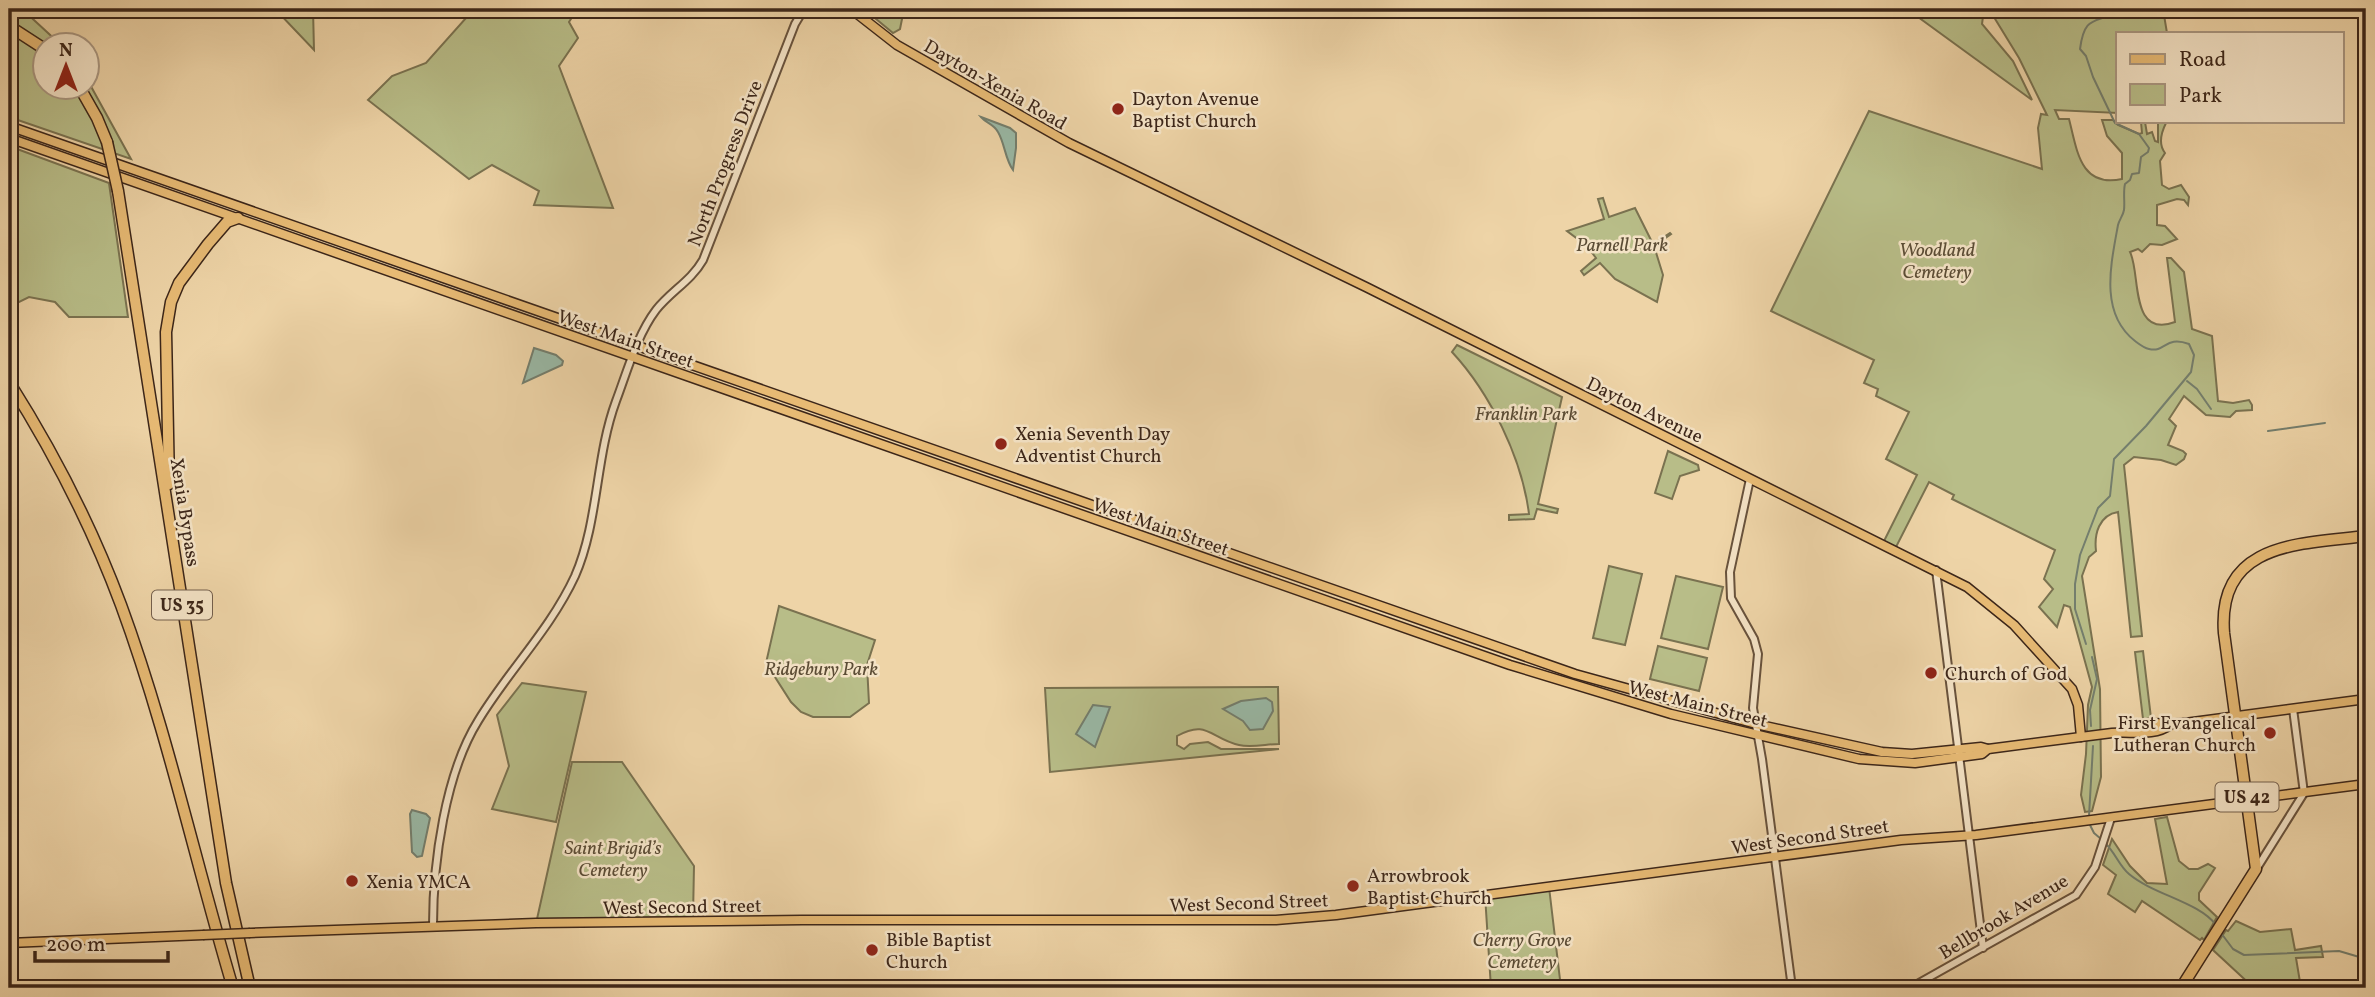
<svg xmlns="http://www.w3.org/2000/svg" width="2375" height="997" viewBox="0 0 2375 997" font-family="Vollkorn,serif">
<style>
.green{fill:#b8bd88;stroke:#7a7250;stroke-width:2}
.water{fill:#99b8a5;stroke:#747e6d;stroke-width:2}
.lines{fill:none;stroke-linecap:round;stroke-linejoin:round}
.stream{stroke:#747e6d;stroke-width:2}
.minor-casing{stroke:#68523c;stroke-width:10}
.major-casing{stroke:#3c2619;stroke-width:11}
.highway-casing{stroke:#3c2619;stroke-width:13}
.minor{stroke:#f4e3c6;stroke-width:6}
.major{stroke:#e7ba74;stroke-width:8}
.highway{stroke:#e7ba74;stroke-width:10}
.major-bridge-casing{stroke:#3c2619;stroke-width:11;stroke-linecap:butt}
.highway-bridge-casing{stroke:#3c2619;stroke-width:13;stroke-linecap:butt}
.major-bridge{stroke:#e7ba74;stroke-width:8}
.highway-bridge{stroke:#e7ba74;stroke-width:10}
.poi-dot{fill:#8f2418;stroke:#f4e3c6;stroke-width:2.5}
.labels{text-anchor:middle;stroke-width:5;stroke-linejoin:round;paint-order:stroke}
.shield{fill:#f4e3c6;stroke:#735f4d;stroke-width:2}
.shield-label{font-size:18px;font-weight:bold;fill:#3c2619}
.street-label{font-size:19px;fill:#3c2619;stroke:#f4e3c6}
.poi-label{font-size:19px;fill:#3c2619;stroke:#f4e3c6;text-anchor:start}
.park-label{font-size:19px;font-style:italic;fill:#5b4c35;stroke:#f4e3c6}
</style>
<rect width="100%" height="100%" fill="#eed4a7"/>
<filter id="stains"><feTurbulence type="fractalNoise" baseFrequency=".00286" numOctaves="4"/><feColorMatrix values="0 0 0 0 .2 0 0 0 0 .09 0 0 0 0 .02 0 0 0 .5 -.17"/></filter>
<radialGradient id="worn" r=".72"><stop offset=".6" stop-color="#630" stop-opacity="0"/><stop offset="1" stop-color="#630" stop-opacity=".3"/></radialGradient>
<g class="green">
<path d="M9,9H22L61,45L46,46V88H88V81L131,159L9,117Z"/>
<path d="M275,9H313L314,50Z"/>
<path d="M474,9H573L576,11L569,22L578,38L559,66L613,208L534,205L539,191L492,165L469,179L368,100L392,76L426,63Z"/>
<path d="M864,9H904L900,29L893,33Z"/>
<path d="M1907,9H1984L1982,24L2013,61L2032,100Z"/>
<path d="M1989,9H2163L2167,33H2118V113L2055,110L2059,119H2069C2077,150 2080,188 2122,179V153L2107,136L2102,120H2113L2118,125L2139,134L2142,133L2141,122H2145L2147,134L2152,132L2155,141L2158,142V123H2166C2161,133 2158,144 2165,153L2160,161L2162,185L2169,189L2181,185L2189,197L2188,205L2184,200L2177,199L2157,205V225L2165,226L2177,239L2162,245L2150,244L2142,252L2138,249L2130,252C2141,273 2129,339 2175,322L2167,258H2171L2184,272L2192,329L2212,336L2218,401L2233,403L2249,400L2252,405V410L2236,411L2230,417L2206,415L2184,396L2169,419L2176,426L2168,445L2183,451L2186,454L2184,459L2176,465L2161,460L2134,457L2124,465L2142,636L2131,637L2118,512C2099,515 2094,534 2096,551L2089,557L2082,576L2100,689L2101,777L2092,811L2085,812L2081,795L2086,754L2088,705L2092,687L2070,607L2064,605L2057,627L2039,607L2053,589L2044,579L2055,550L1952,499L1954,495L1929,482L1895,549L1883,543L1917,475L1886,459L1909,412L1876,396L1878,389L1864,383L1874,360L1771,311L1869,111L2042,169L2038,128L2041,114L2047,115L2019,58Z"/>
<path d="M9,146L109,183L128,317H69L55,302L29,297L9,307Z"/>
<path d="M1603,198L1609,217L1635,208L1653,244L1670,233L1671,234L1654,246L1663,275L1657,302L1615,279L1600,263L1584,275L1581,271L1596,258L1587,246L1567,231L1604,219L1598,199Z"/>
<path d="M1457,345L1562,397L1538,504L1558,509L1557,513L1537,509L1534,519L1509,520V515L1529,514C1522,458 1490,393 1452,352Z"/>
<path d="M1668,451L1698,465L1699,470L1680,476L1672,499L1655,493Z"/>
<path d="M1609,566L1642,574L1625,645L1593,638Z"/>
<path d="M1676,576L1723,587L1708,649L1661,638Z"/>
<path d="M779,606L875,640L867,665L869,703L850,717H813L801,712L791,702L766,663Z"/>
<path d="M1658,646L1707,658L1699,691L1650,679Z"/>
<path d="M2143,651L2151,718L2143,719L2135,652Z"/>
<path d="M522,683L586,692L556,822L492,809L509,766L497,715Z"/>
<path d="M1278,687L1279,744C1267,744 1251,748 1239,745C1210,738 1207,719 1177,736V745L1184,749L1190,744L1208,742L1221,749H1279L1050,772L1045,688Z"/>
<path d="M572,762H622L694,866L693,917L537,919Z"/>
<path d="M2167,817L2179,861L2189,869H2198L2208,864L2215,868L2199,893V900L2217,917L2204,940L2202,938L2200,940L2142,901L2135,912L2108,894L2116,875L2103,865L2112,839L2130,866L2147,883L2167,884L2155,819Z"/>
<path d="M1549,887L1561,988H1491L1485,895Z"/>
<path d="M2236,921L2260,932L2291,929L2295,950L2321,946L2323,957L2296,958L2301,988H2254L2213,950L2226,930L2228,931Z"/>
</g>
<g class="water">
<path d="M981,117L1010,128L1016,133V148L1013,170C1005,159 1005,144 998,132C994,124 986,123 981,117Z"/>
<path d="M534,348L556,355L563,361L562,365L523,383Z"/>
<path d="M1266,698L1272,702L1273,711L1263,729L1250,730L1243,721L1223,709L1241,701Z"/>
<path d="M1093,705L1110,707L1095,747L1076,734Z"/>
<path d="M412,810L426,814L430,818L422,856L417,857L412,852L410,814Z"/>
</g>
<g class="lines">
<g class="stream">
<path d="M2187,381L2197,389L2211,409"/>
<path d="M2268,431L2325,423"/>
<path d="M2086,644L2075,609V584L2080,555L2098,508L2110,496L2114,459L2146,426L2191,372L2194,355L2189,344C2165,335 2166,353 2149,349C2144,348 2139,344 2135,341C2099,313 2111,264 2118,225C2119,220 2123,216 2124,210C2125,202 2123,192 2125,184L2130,180L2132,174L2139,173L2141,157L2148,152L2149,148L2139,134L2115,123L2093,77L2086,56L2080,49C2085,11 2098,26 2121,9"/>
<path d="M2091,726L2090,710L2097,679L2092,657"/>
<path d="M2089,816L2093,746"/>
<path d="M2090,825L2094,833L2101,839"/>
<path d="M2105,843C2115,852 2119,866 2129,874C2154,895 2199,902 2216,925"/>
<path d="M2221,933L2233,949L2244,955L2339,951L2366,959"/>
</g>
<defs>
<g id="minor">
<path d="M1750,479L1730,572L1731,598L1754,639L1758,654L1753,708L1762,759L1792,988"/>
<path d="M1936,570L1983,948"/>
<path d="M2257,868L2304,793L2293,709"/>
<path d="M433,925C433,863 445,774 478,721C508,671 550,630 575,576C599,521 595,458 616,401C627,372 637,335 656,310C671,291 691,281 703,260L795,24L804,9"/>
<path d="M1910,988L2076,895L2095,867L2111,818"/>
</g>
<g id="major">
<path d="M851,9L897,45L1069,143L1366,287L1967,587L2014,625L2072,689L2078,705L2081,737"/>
<path d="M9,126L1575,674L1756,724L1882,752L1912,754L1981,747L1988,749"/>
<path d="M9,138L1510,665L1671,714L1859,759L1915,763L1982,754L1988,749L2112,733C2130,731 2154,737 2170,725"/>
<path d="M2126,731C2142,719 2167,725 2185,723L2366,699"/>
<path d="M250,933L536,923L802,920H1276L1336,915L1901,840L1976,835L2366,784"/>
<path d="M9,943L203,935"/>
</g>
<g id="highway">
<path d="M9,26L46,50"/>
<path d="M80,88L97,118L107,142"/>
<path d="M118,191L226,883L250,988"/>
<path d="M9,382C54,453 92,527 121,605C167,730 195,861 233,988"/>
<path d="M169,484L166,332L171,302L179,283L208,244L227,222L238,218"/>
<path d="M2181,988L2256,869L2224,633C2217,541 2302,544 2366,536"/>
</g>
</defs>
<use href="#minor" class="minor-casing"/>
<use href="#major" class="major-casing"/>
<use href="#highway" class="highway-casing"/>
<use href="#minor" class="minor"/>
<use href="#major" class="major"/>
<use href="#highway" class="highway"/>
<defs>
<path id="major-bridge" d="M203,935L250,933"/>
<path id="highway-bridge" d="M107,142L118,191"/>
</defs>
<use href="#major-bridge" class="major-bridge-casing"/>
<use href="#highway-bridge" class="highway-bridge-casing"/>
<use href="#major-bridge" class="major-bridge"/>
<use href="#highway-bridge" class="highway-bridge"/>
</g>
<g class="poi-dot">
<circle cx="1118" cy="109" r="7"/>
<circle cx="1001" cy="444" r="7"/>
<circle cx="1931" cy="673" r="7"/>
<circle cx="2270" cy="733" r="7"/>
<circle cx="352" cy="881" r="7"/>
<circle cx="1353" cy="886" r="7"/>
<circle cx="872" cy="950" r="7"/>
</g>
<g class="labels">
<g class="shield">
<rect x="152" y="590.5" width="60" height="29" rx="5"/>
<rect x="2215.5" y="782.5" width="63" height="29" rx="5"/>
</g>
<g class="shield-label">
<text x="182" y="611">US 35</text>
<text x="2247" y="803">US 42</text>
</g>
<g class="street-label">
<text transform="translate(996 84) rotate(30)" y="7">Dayton-Xenia Road</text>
<text transform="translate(724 163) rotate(-69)" y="7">North Progress Drive</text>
<text transform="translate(626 338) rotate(19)" y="7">West Main Street</text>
<text transform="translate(1645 409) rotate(26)" y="7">Dayton Avenue</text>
<text transform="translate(186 512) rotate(81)" y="7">Xenia Bypass</text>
<text transform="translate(1161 526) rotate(19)" y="7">West Main Street</text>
<text transform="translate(1698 703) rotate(14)" y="7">West Main Street</text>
<text transform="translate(1810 836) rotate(-8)" y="7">West Second Street</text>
<text transform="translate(1249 902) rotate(-2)" y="7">West Second Street</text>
<text transform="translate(682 906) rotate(-1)" y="7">West Second Street</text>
<text transform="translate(2003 916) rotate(-31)" y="7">Bellbrook Avenue</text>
</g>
<g class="poi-label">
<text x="1132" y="105">Dayton Avenue<tspan x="1132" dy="22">Baptist Church</tspan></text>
<text x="1015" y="440">Xenia Seventh Day<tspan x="1015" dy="22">Adventist Church</tspan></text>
<text x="1945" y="680">Church of God</text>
<text x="2256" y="729" text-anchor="end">First Evangelical<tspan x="2256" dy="22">Lutheran Church</tspan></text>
<text x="1367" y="882">Arrowbrook<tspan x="1367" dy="22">Baptist Church</tspan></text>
<text x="366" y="888">Xenia YMCA</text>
<text x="886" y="946">Bible Baptist<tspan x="886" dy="22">Church</tspan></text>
</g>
<g class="park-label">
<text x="1622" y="251">Parnell Park</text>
<text x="1937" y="256">Woodland<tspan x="1937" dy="22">Cemetery</tspan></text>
<text x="1526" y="420">Franklin Park</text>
<text x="821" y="675">Ridgebury Park</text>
<text x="613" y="854">Saint Brigid’s<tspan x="613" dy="22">Cemetery</tspan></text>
<text x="1522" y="946">Cherry Grove<tspan x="1522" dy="22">Cemetery</tspan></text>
</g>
</g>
<rect width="2375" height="997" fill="none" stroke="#eed4a7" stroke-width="35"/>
<rect x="10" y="10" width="2354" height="976" fill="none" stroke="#3c2619" stroke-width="3.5"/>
<rect x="18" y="18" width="2340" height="962" fill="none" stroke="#3c2619" stroke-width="2"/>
<rect x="2116" y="32" width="228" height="91" fill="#f4e3c6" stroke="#aa9781" stroke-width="2"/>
<rect x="2130" y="54" width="35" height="10" fill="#e7ba74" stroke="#aa9781" stroke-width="2"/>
<text x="2179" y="66" font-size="21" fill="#3c2619">Road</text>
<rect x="2130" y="84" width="35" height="21" fill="#b8bd88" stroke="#aa9781" stroke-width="2"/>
<text x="2179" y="102" font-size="21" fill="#3c2619">Park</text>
<g transform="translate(66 66)"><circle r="33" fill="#f4e3c6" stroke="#aa9781" stroke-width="2"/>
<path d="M0-5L12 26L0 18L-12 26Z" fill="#8f2418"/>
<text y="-10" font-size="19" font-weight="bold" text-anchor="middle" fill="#3c2619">N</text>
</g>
<path d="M35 951v10h133v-10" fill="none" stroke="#3c2619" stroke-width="3.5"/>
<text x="46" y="951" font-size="21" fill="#3c2619" stroke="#f4e3c6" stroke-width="5" paint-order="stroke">200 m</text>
<rect width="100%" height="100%" filter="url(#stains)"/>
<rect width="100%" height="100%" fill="url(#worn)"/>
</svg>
